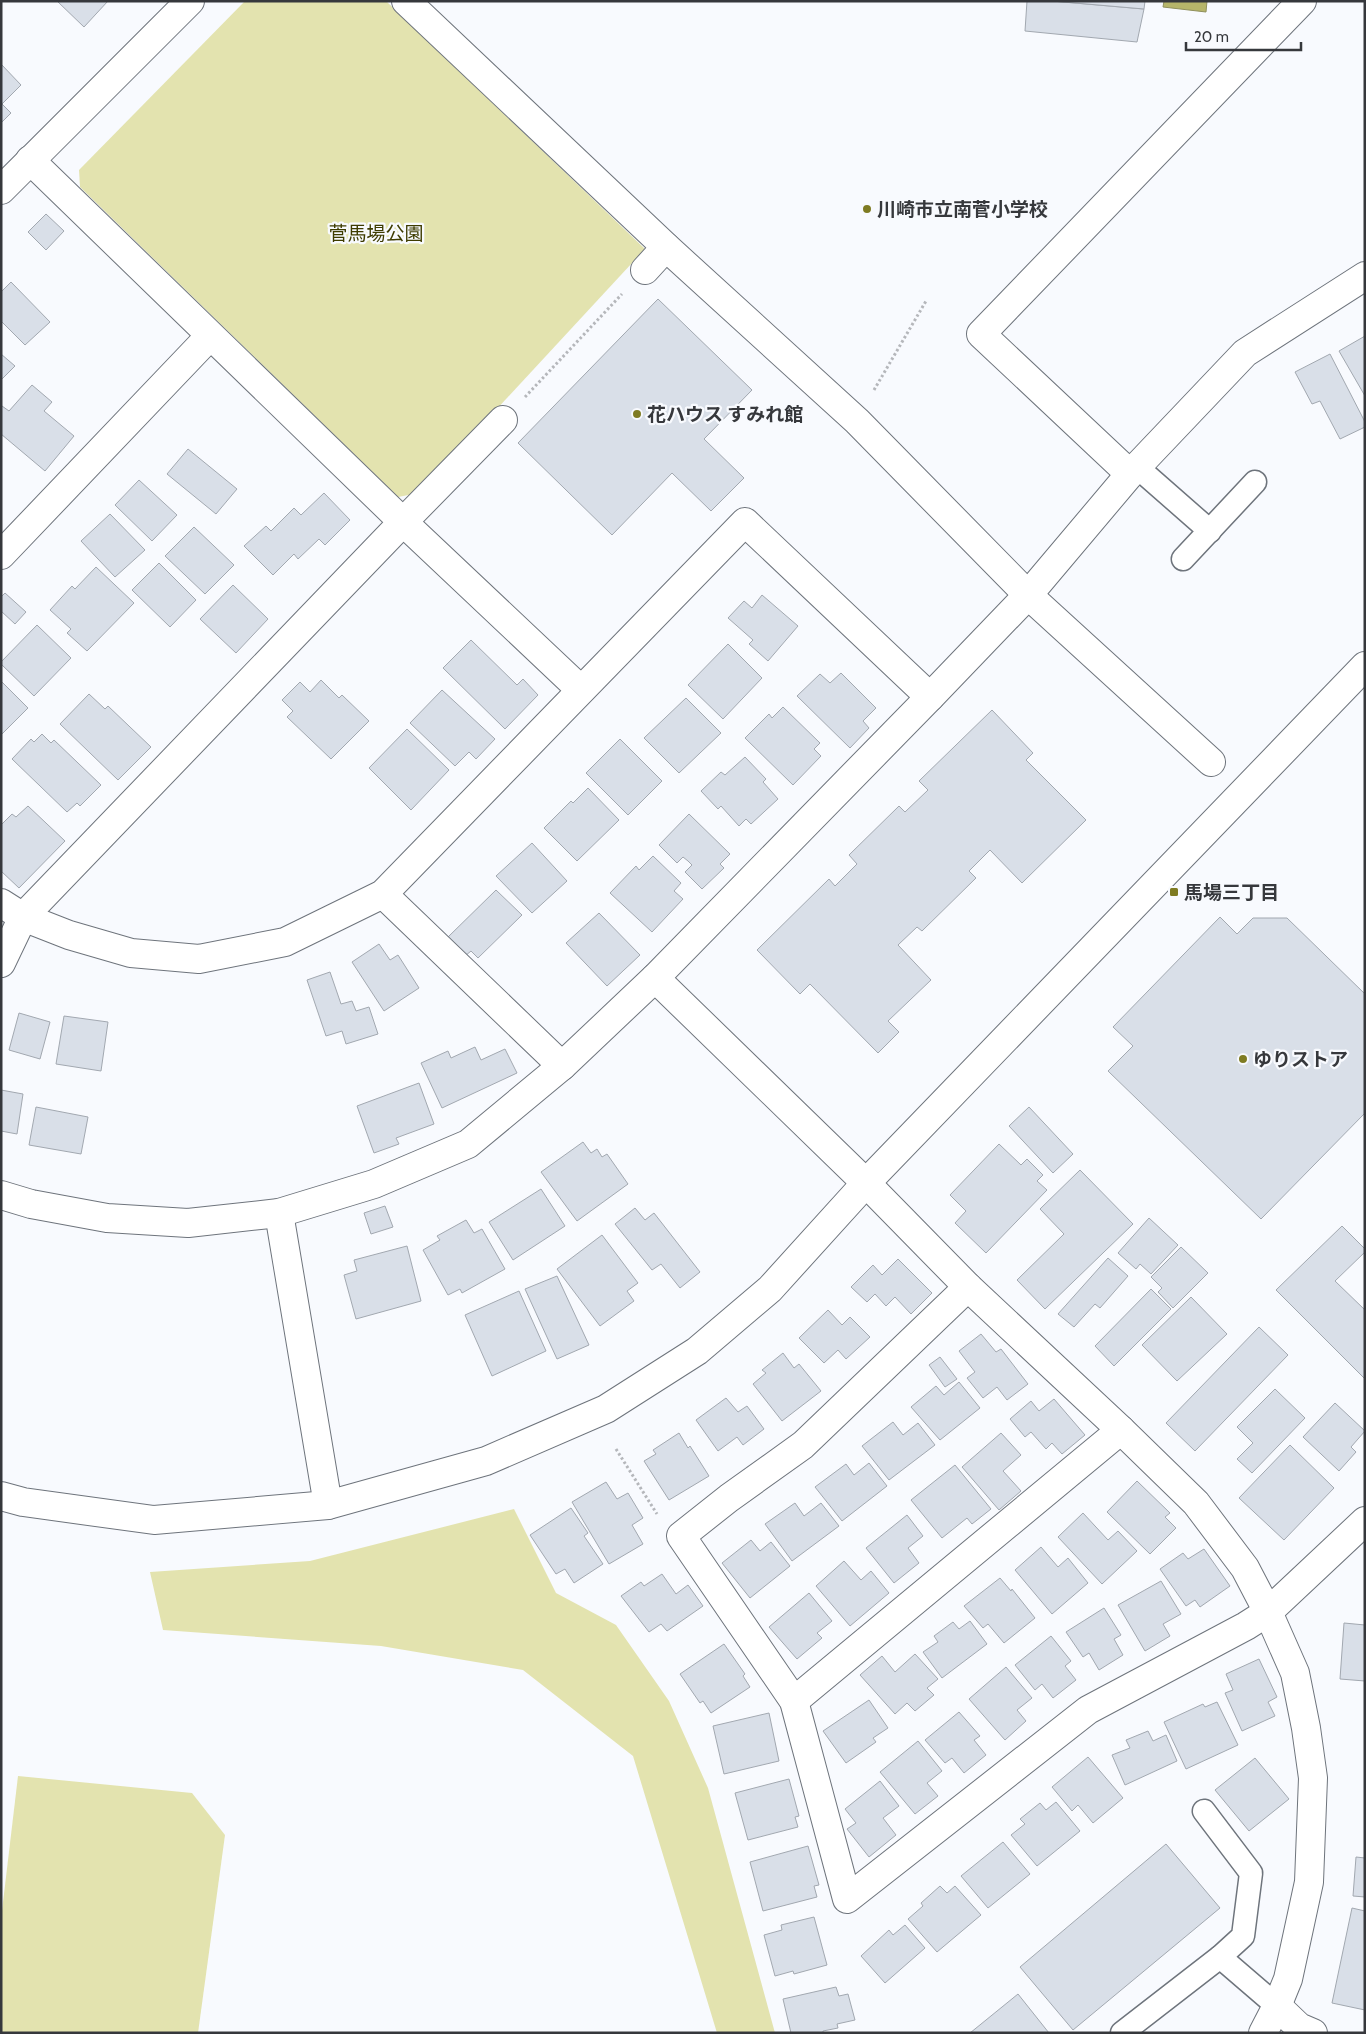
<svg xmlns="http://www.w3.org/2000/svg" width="1366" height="2034" viewBox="0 0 1366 2034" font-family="Cabin,'Noto Sans JP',sans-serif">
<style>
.green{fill:#e3e3af}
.water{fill:#b6b56a;stroke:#90905c}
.building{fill:#d9dfe8;stroke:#a2a8b0}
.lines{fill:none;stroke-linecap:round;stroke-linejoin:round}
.service-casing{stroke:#6e747c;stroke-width:25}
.pedestrian-casing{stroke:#6e747c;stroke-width:30}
.minor-casing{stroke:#6e747c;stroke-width:30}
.tertiary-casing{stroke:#6e747c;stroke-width:30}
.path{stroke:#b5b7bb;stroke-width:3;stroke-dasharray:2.5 2.5;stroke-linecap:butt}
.service{stroke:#fff;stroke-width:22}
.pedestrian{stroke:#fff;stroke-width:28}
.minor{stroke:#fff;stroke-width:28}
.tertiary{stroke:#fff;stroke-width:28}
.poi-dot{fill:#7e7b22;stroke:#f8fafe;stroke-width:2}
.labels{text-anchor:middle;stroke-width:4.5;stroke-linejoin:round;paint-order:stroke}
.poi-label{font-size:19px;font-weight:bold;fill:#36383c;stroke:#f8fafe;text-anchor:start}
.park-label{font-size:19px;fill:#3e3c00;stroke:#f8fafe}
</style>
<rect width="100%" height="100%" fill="#f8fafe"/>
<g class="green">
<path d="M245,1H386L645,249L419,493L398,497L80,187L79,170Z"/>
<path d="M514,1509L556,1593L616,1625L669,1701L708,1788L775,2033H717L633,1756L523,1670L381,1646L163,1630L150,1572L310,1561Z"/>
<path d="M18,1776L192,1793L225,1835L198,2033H1V1919Z"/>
</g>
<path class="water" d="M1164,1H1207L1206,12L1163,7Z"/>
<g class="building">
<path d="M57,1H108L84,27Z"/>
<path d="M1027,1H1052L1144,9L1137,42L1025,31Z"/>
<path d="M1052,1H1145L1144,9Z"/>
<path d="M1,64L21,85L2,104L11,113L1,123Z"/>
<path d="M46,214L64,231L46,250L28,232Z"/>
<path d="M11,282L50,322L25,345L1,321V292Z"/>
<path d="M658,299L752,390L704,439L744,478L711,511L672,473L612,535L518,443Z"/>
<path d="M1365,336V396L1339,351Z"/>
<path d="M1,354L15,366L1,380Z"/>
<path d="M1330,354L1365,422V427L1340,439L1320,401L1312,404L1295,372Z"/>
<path d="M32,385L52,402L44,411L74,436L45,471L1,434V407L2,406L9,411Z"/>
<path d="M188,449L237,489L216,514L167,474Z"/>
<path d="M139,480L177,515L152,541L115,505Z"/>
<path d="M324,493L350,520L325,545L319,539L298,559L294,554L273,575L244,546L266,526L271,531L294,508L301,515Z"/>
<path d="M110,514L145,550L115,577L81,541Z"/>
<path d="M194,527L234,565L205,594L165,556Z"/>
<path d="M159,563L196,600L170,627L132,590Z"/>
<path d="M96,567L134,603L87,651L67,633L71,629L50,610L72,586L75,589Z"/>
<path d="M233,585L268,619L236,653L200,619Z"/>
<path d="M5,593L26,612L15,624L1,611V597Z"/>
<path d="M762,595L798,626L768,661L749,644L753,640L728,618L744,601L752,608Z"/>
<path d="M37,625L71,658L34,696L1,664V662Z"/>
<path d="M471,640L517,685L523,679L538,695L505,729L443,668Z"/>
<path d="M728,644L762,678L723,719L688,685Z"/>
<path d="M841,673L876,708L863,721L869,728L850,748L797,696L820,674L830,683Z"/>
<path d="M321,680L339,698L342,695L369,721L331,759L287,717L293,711L282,700L300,682L310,692Z"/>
<path d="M1,681L28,708L1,735Z"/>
<path d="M442,690L495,739L476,759L469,752L455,766L410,723Z"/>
<path d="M89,694L105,709L108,706L151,747L118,780L60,724Z"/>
<path d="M686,698L721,733L679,773L644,738Z"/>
<path d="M783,707L820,743L814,749L821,756L793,785L745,738L769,714L772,718Z"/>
<path d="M992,710L1033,753L1026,760L1086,820L1022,883L990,850L969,871L976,878L922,931L917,927L898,945L931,980L888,1021L899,1032L878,1053L810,984L800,994L757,950L829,879L835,886L857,864L849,855L899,806L905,812L928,790L919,781Z"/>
<path d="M407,729L449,770L411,810L369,768Z"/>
<path d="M42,734L51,743L54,740L101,785L80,806L77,803L67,812L12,759L31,739L34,742Z"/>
<path d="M620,739L662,781L628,815L586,773Z"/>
<path d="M745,757L766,779L763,782L778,799L751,824L746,819L739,826L721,806L718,809L701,791L721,772L725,775Z"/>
<path d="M588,788L619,820L577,861L544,828L571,801L573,803Z"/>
<path d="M28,806L65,841L19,888L1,871V825L12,814L16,817Z"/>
<path d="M689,814L730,854L720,864L724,868L702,889L685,872L692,865L688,861L683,857L677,863L659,845Z"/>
<path d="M532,843L567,881L532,913L496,876Z"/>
<path d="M653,856L681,883L674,891L683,899L652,932L610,893L636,866L639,870Z"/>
<path d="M496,890L522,915L478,958L471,951L465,956L447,938Z"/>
<path d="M599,913L640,955L607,986L566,943Z"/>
<path d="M1220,917L1237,934L1253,918H1287L1365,994V1113L1261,1219L1108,1071L1133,1046L1113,1027Z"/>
<path d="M379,944L390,960L398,955L419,988L384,1011L352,962Z"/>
<path d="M330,972L341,1004L352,1001L356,1011L369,1007L378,1034L346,1044L342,1031L326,1036L307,980Z"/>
<path d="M19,1013L50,1022L40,1059L9,1050Z"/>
<path d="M64,1016L108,1022L101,1071L56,1064Z"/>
<path d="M475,1047L481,1060L505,1049L517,1073L442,1108L421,1063L448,1051L451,1058Z"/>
<path d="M419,1083L434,1124L396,1138L399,1144L374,1153L357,1106Z"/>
<path d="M1,1090L23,1094L17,1134L1,1131Z"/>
<path d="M36,1107L88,1117L81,1154L29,1145Z"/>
<path d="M1029,1107L1073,1154L1053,1173L1009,1126Z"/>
<path d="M583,1142L591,1153L597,1149L602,1157L607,1154L628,1184L577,1221L541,1172Z"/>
<path d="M999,1144L1021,1165L1027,1159L1043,1175L1037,1181L1047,1190L986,1253L955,1223L966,1211L950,1195Z"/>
<path d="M1080,1170L1133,1224L1045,1309L1017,1280L1064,1234L1040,1209Z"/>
<path d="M541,1189L565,1226L513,1260L489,1222Z"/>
<path d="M385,1206L393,1227L371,1234L364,1213Z"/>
<path d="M635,1208L645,1220L654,1213L700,1272L680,1288L661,1264L652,1270L615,1224Z"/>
<path d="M1149,1218L1178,1245L1151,1274L1140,1264L1136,1269L1118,1253Z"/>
<path d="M466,1220L474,1233L482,1229L505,1269L462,1293L460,1289L448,1295L423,1250L440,1240L437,1236Z"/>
<path d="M1342,1226L1365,1249V1252L1335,1281L1365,1310V1379L1276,1290Z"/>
<path d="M602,1235L638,1283L627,1291L634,1301L600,1326L557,1269Z"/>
<path d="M407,1246L421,1301L356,1319L344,1275L357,1271L354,1260Z"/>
<path d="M1181,1247L1208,1273L1173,1308L1158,1292L1162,1288L1151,1277Z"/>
<path d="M1108,1258L1128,1276L1100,1308L1095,1304L1074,1327L1058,1314Z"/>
<path d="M898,1259L932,1293L911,1314L895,1297L886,1306L875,1294L867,1302L851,1287L873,1265L882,1275Z"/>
<path d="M557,1276L589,1345L557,1359L525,1289Z"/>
<path d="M1151,1289L1171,1309L1114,1366L1095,1346Z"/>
<path d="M519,1291L546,1351L492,1376L465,1315Z"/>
<path d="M1191,1297L1227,1334L1177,1381L1142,1345Z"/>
<path d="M828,1310L842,1325L850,1317L870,1337L846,1359L838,1350L824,1363L799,1338Z"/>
<path d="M1259,1327L1288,1355L1195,1451L1166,1423Z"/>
<path d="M981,1334L996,1352L1001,1349L1028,1384L1007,1400L997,1387L983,1398L967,1378L975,1372L959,1351Z"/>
<path d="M783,1353L794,1368L799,1364L821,1391L782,1421L753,1384L766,1373L762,1370Z"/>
<path d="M940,1357L957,1379L945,1387L929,1365Z"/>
<path d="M959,1382L980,1408L940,1440L911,1407L936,1386L944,1395Z"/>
<path d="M1275,1389L1305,1418L1252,1473L1237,1459L1253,1443L1237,1427Z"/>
<path d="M726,1398L738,1412L747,1406L764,1429L743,1445L737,1437L718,1451L696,1420Z"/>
<path d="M1054,1399L1085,1435L1062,1454L1052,1443L1046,1449L1031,1432L1025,1437L1010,1419L1031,1401L1039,1411Z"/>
<path d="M1335,1403L1365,1431L1351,1447L1356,1452L1339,1471L1303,1437Z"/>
<path d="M893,1422L903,1435L918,1423L935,1445L889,1480L862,1446Z"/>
<path d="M679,1433L688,1448L690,1446L709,1476L669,1500L644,1461L656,1454L653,1450Z"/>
<path d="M1001,1433L1021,1455L1003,1471L1021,1491L999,1510L962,1467Z"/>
<path d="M1290,1445L1334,1488L1284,1540L1239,1498Z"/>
<path d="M869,1463L887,1486L842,1521L815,1487L846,1464L854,1475Z"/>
<path d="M955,1465L991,1509L972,1524L967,1518L942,1538L911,1500Z"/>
<path d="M1137,1481L1170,1513L1165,1517L1176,1528L1150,1554L1107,1512Z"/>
<path d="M606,1482L617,1499L628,1493L643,1518L632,1525L643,1544L609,1564L572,1502Z"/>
<path d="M795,1503L804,1516L821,1503L839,1526L792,1561L765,1524Z"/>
<path d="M571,1508L588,1533L584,1536L603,1564L574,1583L565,1569L556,1574L530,1535Z"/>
<path d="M1083,1513L1108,1540L1118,1531L1137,1551L1102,1584L1058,1537Z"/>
<path d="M907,1515L923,1536L908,1548L919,1563L894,1583L866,1548Z"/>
<path d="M751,1540L760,1551L771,1542L790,1566L750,1598L722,1563Z"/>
<path d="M1041,1547L1058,1567L1068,1558L1088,1583L1052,1614L1015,1570Z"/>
<path d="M1204,1549L1230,1586L1200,1607L1195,1600L1186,1606L1160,1569L1183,1553L1188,1559Z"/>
<path d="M844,1561L861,1580L871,1571L889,1593L850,1626L816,1586Z"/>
<path d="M662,1574L676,1594L688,1585L703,1606L667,1631L661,1624L649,1632L621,1596L641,1582L644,1586Z"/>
<path d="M1000,1578L1011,1591L1012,1589L1035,1618L1004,1643L988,1624L983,1628L964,1606Z"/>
<path d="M1161,1581L1181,1614L1163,1624L1170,1636L1145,1651L1118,1605Z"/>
<path d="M809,1593L832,1621L817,1633L822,1638L797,1659L769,1627Z"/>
<path d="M1104,1608L1121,1635L1114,1639L1123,1655L1099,1670L1089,1653L1083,1657L1066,1632Z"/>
<path d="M970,1621L987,1644L942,1678L923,1652L938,1642L934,1636L953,1622L959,1629Z"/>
<path d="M1344,1623L1365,1625V1681L1340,1679Z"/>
<path d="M1051,1636L1071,1661L1065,1666L1076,1680L1053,1698L1042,1684L1035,1690L1015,1665Z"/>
<path d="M724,1644L745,1674L743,1676L750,1687L711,1713L703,1701L700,1703L680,1674Z"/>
<path d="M915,1654L938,1679L927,1688L934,1695L915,1711L907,1703L895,1714L860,1675L882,1656L895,1672Z"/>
<path d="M1259,1659L1277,1697L1268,1702L1275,1716L1242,1731L1225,1693L1233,1690L1226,1674Z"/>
<path d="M1006,1667L1032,1698L1017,1710L1026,1721L1005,1740L969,1699Z"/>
<path d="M869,1700L888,1728L873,1738L876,1742L846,1763L823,1731Z"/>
<path d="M1217,1702L1238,1745L1186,1769L1164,1722L1203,1704L1205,1707Z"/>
<path d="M959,1712L980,1736L974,1740L986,1755L964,1773L952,1758L945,1763L925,1740Z"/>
<path d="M769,1713L779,1761L724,1774L713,1726Z"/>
<path d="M1148,1731L1153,1741L1166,1735L1177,1761L1125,1785L1112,1755L1130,1748L1126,1740Z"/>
<path d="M918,1741L942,1771L927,1783L938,1796L915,1814L880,1772Z"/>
<path d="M1088,1757L1123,1798L1093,1823L1078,1805L1072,1811L1052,1787Z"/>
<path d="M1255,1758L1289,1799L1249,1831L1215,1790Z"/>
<path d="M789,1779L799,1816L795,1817L798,1827L748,1840L735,1793Z"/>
<path d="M880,1781L899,1806L883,1818L896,1835L869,1857L847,1829L856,1823L845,1809Z"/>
<path d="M1056,1802L1080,1831L1037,1866L1011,1835L1025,1824L1020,1819L1040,1803L1046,1810Z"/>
<path d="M1003,1842L1030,1874L988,1908L961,1876Z"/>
<path d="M1166,1844L1220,1908L1073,2030L1020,1967Z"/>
<path d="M808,1846L819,1885L814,1886L817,1897L763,1911L750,1862Z"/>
<path d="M1356,1857L1365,1858V1897L1353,1896Z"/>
<path d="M940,1886L947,1893L955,1886L981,1915L937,1952L908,1919L923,1906L921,1903Z"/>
<path d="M1352,1908L1365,1911V2010L1332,2003Z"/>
<path d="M814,1917L827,1965L794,1974L793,1971L775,1976L764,1935L782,1930L781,1925Z"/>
<path d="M905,1925L925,1948L885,1983L861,1956L889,1930L893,1935Z"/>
<path d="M836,1987L839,1996L848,1994L855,2020L837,2024L838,2028L823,2031V2033H791L783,1999Z"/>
<path d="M1018,1994L1049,2033H970Z"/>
</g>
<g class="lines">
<defs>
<g id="service">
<path d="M1137,467L1210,531"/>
<path d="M1183,559L1255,482"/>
<path d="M1204,1811L1251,1873L1243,1936L1220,1957"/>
<path d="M1122,2033L1220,1957L1277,2006"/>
</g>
<g id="pedestrian">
<path d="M406,1L666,247L857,421L1028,595L1211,762"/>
<path d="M645,270L666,247"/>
<path d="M403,522L503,420"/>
<path d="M930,697L1028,595L1130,474"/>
</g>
<g id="minor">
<path d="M1302,1L981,334L1130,474L1245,353L1365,276"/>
<path d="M30,160L403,522L581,690"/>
<path d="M1,555L210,336"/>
<path d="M383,894L562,1066"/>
<path d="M1,903L23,917L69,935L131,953L199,959L285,942L383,894L745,522L930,697L655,978L562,1066L468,1144L374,1184L279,1213L188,1223L107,1218L31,1204L1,1195"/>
<path d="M1,963L23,917L403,522"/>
<path d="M655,978L866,1183"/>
<path d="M279,1213L328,1505"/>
<path d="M968,1287L803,1445L729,1498L681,1536L794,1701L847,1899L1088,1710L1246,1626L1268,1612"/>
<path d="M794,1701L1121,1430"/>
<path d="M1277,2006L1299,2027L1313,2033"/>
</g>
<g id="tertiary">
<path d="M1,190L190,1"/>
<path d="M866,1183L968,1287L1121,1430L1196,1503L1245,1568L1268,1612L1295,1673L1306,1728L1313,1778L1309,1882L1288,1979L1277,2006L1263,2033"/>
<path d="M1,1496L23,1502L154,1520L328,1505L486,1461L606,1409L697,1351L770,1289L866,1183L1365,666"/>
<path d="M1268,1612L1365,1521"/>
</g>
</defs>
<use href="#service" class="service-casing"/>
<use href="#pedestrian" class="pedestrian-casing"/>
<use href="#minor" class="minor-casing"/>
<use href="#tertiary" class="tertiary-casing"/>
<g class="path">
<path d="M874,390L926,301"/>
<path d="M525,397L622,294"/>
<path d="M616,1449L657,1514"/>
</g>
<use href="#service" class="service"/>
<use href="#pedestrian" class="pedestrian"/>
<use href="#minor" class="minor"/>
<use href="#tertiary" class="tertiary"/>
</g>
<g class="poi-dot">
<circle cx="867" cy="209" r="5"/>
<circle cx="637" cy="414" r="5"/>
<rect x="1169" y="887" width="10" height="10" rx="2.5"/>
<circle cx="1243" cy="1059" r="5"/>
</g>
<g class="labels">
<g class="poi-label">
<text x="877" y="216">川崎市立南菅小学校</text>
<text x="647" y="421">花ハウス すみれ館</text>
<text x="1184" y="899">馬場三丁目</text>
<text x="1253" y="1066">ゆりストア</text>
</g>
<g class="park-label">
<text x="376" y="240">菅馬場公園</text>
</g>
</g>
<rect width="1366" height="2034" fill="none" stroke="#36383c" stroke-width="5"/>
<path d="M1186 42v8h115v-8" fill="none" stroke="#36383c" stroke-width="2.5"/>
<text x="1194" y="42" font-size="15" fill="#36383c" stroke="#f8fafe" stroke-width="4" paint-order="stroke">20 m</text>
</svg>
